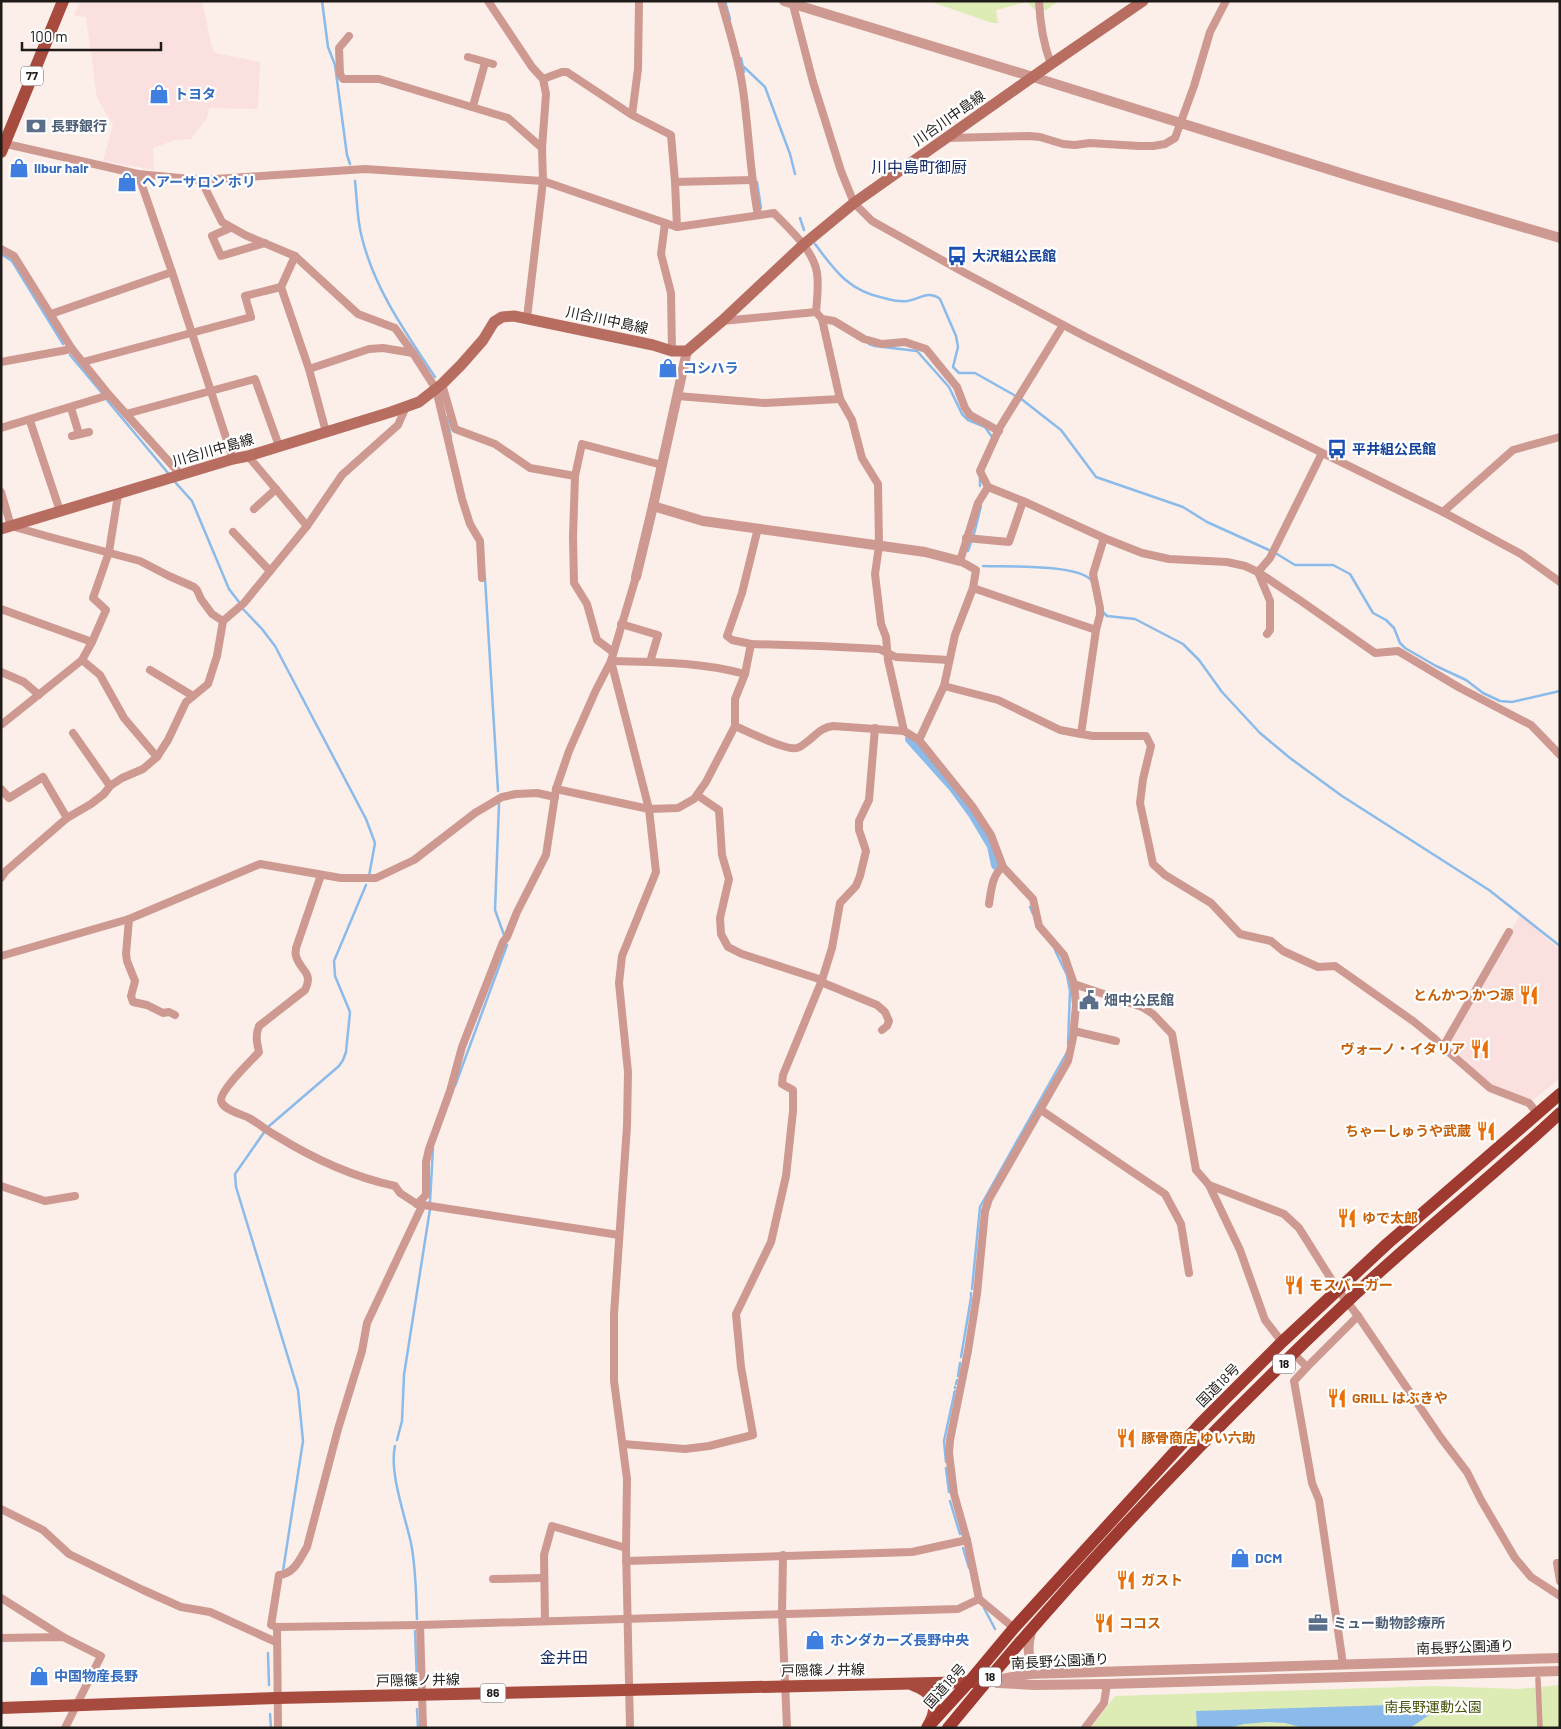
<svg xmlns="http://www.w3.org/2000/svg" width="1561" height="1729" viewBox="0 0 1561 1729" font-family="Barlow,'Noto Sans JP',sans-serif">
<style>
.commercial{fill:#fbe0e0}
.green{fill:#ddebb4}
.water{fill:#8abbea}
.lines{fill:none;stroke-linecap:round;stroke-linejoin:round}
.stream{stroke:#8abbea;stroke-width:2.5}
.canal{stroke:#8abbea;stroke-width:10}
.pedestrian{stroke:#ce9990;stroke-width:5.5}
.minor{stroke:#ce9990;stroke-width:8}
.tertiary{stroke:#ce9990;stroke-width:10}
.secondary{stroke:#b86d61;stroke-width:11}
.primary{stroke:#a74b3f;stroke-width:12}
.trunk{stroke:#9e3a30;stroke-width:12}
.labels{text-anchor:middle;stroke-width:4.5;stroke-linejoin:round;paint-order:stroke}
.shield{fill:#fff;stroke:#625f5e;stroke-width:1}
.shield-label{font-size:12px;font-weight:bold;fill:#1f1b19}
.shop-label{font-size:14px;font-weight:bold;fill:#366cbe;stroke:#fff;text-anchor:start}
.street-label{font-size:14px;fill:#1f1b19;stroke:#fff}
.service-label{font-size:14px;font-weight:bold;fill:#4e5e75;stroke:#fff;text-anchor:start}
.transit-label{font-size:14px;font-weight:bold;fill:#164399;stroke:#fff;text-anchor:start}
.food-label{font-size:14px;font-weight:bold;fill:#c56008;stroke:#fff;text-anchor:start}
.park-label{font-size:14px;fill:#47540e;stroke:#fff}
.quarter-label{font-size:16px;fill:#182d64;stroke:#fff}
</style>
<rect width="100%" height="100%" fill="#fceee9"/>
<g class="commercial">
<path d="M80,1H202L212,48L216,53L260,62L258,109L209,108L207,118L191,139L175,140L153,148L154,170L103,161L113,125L97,98L86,17L74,15Z"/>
<path d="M1520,915L1560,950V1078L1533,1100L1515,1095L1490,1083L1449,1049L1448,1044Z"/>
</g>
<g class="green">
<path d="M929,1H1059L1046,10L1036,11L1027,2L996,10L998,23H992Z"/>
<path d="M1560,1685V1728H1091L1115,1696L1433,1686L1519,1689Z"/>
</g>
<path class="water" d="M1455,1703L1456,1712L1435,1711L1410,1728H1304L1285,1723L1267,1722L1244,1724L1228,1728H1197L1196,1711Z"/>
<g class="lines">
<g class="stream">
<path d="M322,1L328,47L335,65L347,155L350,164"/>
<path d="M725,1L730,19"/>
<path d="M741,58L744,72"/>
<path d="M744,67L765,87L790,154L795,174"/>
<path d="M355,181C357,199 357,220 362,238C375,290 406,333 435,377"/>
<path d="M757,182L761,208"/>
<path d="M800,218L804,230"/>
<path d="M815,244C835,271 849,291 884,298C891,300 899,302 907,301C920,299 928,290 940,299L956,336L958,347L953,367L959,373H975L1014,395"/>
<path d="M1,254L12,261L63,344"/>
<path d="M869,344L875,346L917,351L949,387L962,414L968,420L985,427L992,437"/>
<path d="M70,355L102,393"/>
<path d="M1020,398L1061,430L1096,477L1183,507L1207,522L1269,550"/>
<path d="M107,400L168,473"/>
<path d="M447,417L451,438"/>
<path d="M980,477V486"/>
<path d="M175,482L192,501L229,589L239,602"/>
<path d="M974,534L981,506"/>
<path d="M968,551L971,542"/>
<path d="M1277,554L1295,565H1333L1350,574L1373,613L1386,620L1394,628L1400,643L1405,648L1436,666L1466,680L1483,693L1500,701L1512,702L1560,691"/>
<path d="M983,566C1007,567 1076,564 1091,580"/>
<path d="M485,578L498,791"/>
<path d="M242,608L262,629L275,646L366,819L375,843L369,876"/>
<path d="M1103,612L1107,616L1135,619L1183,644L1199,660L1222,692L1260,733L1290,758L1342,796L1489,890L1560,946"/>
<path d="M499,804L495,910L504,935"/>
<path d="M1030,907L1033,914"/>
<path d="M1055,950L1067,975L1070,991L1068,1044"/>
<path d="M455,1086L507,945"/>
<path d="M268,1127L339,1066L343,1060L346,1052L350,1012L335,976L334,961L366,885"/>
<path d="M265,1131L235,1174L236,1187L298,1390L303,1441L283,1571"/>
<path d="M430,1202L433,1148"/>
<path d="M972,1289L980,1207L1066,1054"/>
<path d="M971,1296V1293"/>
<path d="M961,1357L971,1298"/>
<path d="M958,1376L960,1363"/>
<path d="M956,1384L957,1380"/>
<path d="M955,1388V1387"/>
<path d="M954,1393L955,1391"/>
<path d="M397,1440L402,1421L404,1375L430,1209"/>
<path d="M395,1446C389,1472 405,1516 411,1543C416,1568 416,1594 417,1619"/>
<path d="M946,1462L944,1441L954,1395"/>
<path d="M946,1468L949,1492"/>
<path d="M950,1501L960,1534"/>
<path d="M963,1548L969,1568"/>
<path d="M984,1608L995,1629"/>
<path d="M415,1631L417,1682"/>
<path d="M268,1653L269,1685"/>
<path d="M417,1709L418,1728"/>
<path d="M270,1714L271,1728"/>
</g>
<path class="canal" d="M910,739L954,788L973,814L992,846L996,865"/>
<path class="pedestrian" d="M1538,1679L1540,1728"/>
<g class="minor">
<path d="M488,1L532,67L543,79L546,94L542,148L543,181L527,318"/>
<path d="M639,1L638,69L632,115L671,135L675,182L677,227"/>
<path d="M721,1C729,30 739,60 743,90C749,132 750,174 758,215"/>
<path d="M792,1L813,82L841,171L854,203L872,221L965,273L1086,337L1443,512L1521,554L1560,582"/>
<path d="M1039,1C1040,24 1043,43 1051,64"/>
<path d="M349,36L339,48L340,74L343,79H379L508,118L542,148"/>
<path d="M468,57L493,64"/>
<path d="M543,79L562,72H567L632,115"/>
<path d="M473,106L485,63"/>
<path d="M947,138L1029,136L1040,137L1063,144L1075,145L1090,143L1139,146H1153L1165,144L1175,138L1194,86L1210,32L1226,1"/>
<path d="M2,143L138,174L201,180L365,169L543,181L677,227L774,213C790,230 813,249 817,273C819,286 817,299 816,312L822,319L840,399L852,420L862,458L878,484L879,546L875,574L881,624L886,637L888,660L904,731"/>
<path d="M138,174L172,272L233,459"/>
<path d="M201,180L222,222L245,235L295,256L358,314L395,328L413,353L436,389L462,499L470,524L480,541L482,578"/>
<path d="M675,182L752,180"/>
<path d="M665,223L661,254L671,293L672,351"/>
<path d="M230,228L212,236L221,256L265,243"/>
<path d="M1,249L14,256L72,349L109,395L181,475"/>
<path d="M295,256L281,287L309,369L326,432"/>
<path d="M51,314L172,272"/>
<path d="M822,319L834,321L864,339L882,344L905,342L926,349L957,387L965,408L970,415L999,431"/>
<path d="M722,321L816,312"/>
<path d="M1063,325L1000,427L980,471L988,487L1023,501L1104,538L1142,553L1169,559L1227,562L1245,566L1258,572L1301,601L1375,653L1398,651L1460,688L1531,725L1560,755"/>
<path d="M1,362L72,349"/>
<path d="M83,362L251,317L245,296L281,287"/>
<path d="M309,369L369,349L383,348L413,353"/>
<path d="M442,384L455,429L495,444L530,468L575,476"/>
<path d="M677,396L765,403L840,399"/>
<path d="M71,408L79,434"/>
<path d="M126,414L255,379L279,446"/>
<path d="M30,421L60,511"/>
<path d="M1,428L109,395"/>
<path d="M72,436L89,432"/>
<path d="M248,456L307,526"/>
<path d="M1,492L11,526L50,537L140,561L169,576L194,587L197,590L201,599L212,614L223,621"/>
<path d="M254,509L276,489"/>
<path d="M1443,512L1513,450L1560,437"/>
<path d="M758,528L742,593L727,636L732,640L751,644L820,646L879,649L896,657L949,660"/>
<path d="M233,532L270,571"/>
<path d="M966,538L1009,542L1023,501"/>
<path d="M1104,538L1093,574L1100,608V615L1096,630L1081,734L1093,736H1146L1151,746L1143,779L1140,803L1153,864L1165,875L1211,903L1240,934L1271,941L1283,951L1318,967L1335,966L1413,1021L1434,1038L1443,1047"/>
<path d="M1258,572L1270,558L1322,453"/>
<path d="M1258,572L1270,601V630L1267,634"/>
<path d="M973,588L1096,630"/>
<path d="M1,609L92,642"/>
<path d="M621,624L658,635L650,662"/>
<path d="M613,652L597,640L587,604L574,583L573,537L575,476L582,444L662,465"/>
<path d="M82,660L100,675L124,718L157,757"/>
<path d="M611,661L649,809L656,872L622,956L619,983L628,1072L627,1126L614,1314V1381L627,1479L626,1548L630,1728"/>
<path d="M611,661C657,662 700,662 745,674"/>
<path d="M150,670L193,696"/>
<path d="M1,672L24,682L39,695"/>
<path d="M944,686L998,700L1060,730L1081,734"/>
<path d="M1,725L82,660L92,642L106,610L93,598L109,552L118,495"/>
<path d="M735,726C747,731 786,751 797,748C800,747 802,746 804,744C815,737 819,728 833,726L904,731L919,740L972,806L991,835L1003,867L1033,899L1039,926L1064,955L1074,984L1076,1005L1073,1038L1068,1061L989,1199L985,1211L977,1294L968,1351L950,1440L949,1453L954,1494L967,1540L979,1599L1014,1628"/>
<path d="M73,733L110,786"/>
<path d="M919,740L944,686L955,635L973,588L976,570L960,561L978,503L988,487"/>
<path d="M1,789L9,798L43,777L67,818"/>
<path d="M556,789L649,809L678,808L694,799L706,782L735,726V699L745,674L751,644"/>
<path d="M697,795L719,810L722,855L729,879L720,918L721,934L728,947L742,954L822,980"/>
<path d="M321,875L296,948C296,951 295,954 296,956C300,971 314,972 305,990L259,1026C255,1036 257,1043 259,1052C251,1061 221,1089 221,1100C222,1110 242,1114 249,1118C258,1123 266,1130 275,1135C312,1158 353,1177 395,1186L400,1193L417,1204"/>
<path d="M1,878L6,871L67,818L91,804L104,794L110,786L122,778L143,769L157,757L168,740L186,702L208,684L217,656L223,621L244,603L307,526L342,475L398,425L406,407"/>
<path d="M989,904C991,892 992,874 1003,867"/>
<path d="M129,919L126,954L127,961L135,981L131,996L133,1002L147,1005L163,1013L169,1012L175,1015"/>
<path d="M1509,932L1443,1047L1490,1088L1529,1103L1537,1113"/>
<path d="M1,956L129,919L260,864L341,878H376L414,860L475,813L502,797L516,794L537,793L555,797"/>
<path d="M821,982L877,1005L885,1012L889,1021L887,1026L882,1030"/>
<path d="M1074,984L1142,1007L1153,1014L1172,1034L1196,1170L1209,1185L1284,1214L1299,1228L1338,1290L1358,1316L1441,1438L1467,1472L1481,1500L1515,1558L1531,1577L1560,1596"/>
<path d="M1074,1031L1116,1041"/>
<path d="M1041,1110L1165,1194L1181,1224L1189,1273"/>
<path d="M1209,1185L1240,1250L1265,1320L1282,1342"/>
<path d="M1,1186L45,1201L75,1196"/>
<path d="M422,1206L367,1323L362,1351L338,1429L307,1547C300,1559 294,1574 279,1575L271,1625L277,1627L420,1625L958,1609L979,1599"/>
<path d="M619,1235L417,1204L426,1195V1162L429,1149L450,1091L462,1047L503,942L507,937L517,912L546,855L556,789L569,751L596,690L611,661L636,577"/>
<path d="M1294,1354L1307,1367L1294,1381L1312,1483L1319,1500L1343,1664"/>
<path d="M1307,1367L1358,1316"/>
<path d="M623,1444L685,1449L709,1446L753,1435L741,1367L736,1314L771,1242L786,1176L793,1111V1090L782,1084L783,1075L822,980L832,948L840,903L856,886L860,876L866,851L859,830V821L869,800L875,728"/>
<path d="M1,1509L43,1530L69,1554L143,1590L181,1607L210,1612L276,1642"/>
<path d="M783,1555L782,1613L787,1728"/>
<path d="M626,1561L912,1552L967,1540"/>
<path d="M1560,1563H1557L1560,1581"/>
<path d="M493,1579L543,1578"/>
<path d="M1,1598L63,1637"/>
<path d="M545,1620L544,1555L552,1526L626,1548"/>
<path d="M420,1625L423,1728"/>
<path d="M277,1627L278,1728"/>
<path d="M1,1638L63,1637L101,1656L65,1728"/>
<path d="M1085,1728L1104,1703L1107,1684"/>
</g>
<g class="tertiary">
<path d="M784,1L1033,77L1363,180L1560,238"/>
<path d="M653,506L703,521L925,552L960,561"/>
<path d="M636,577L653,506L687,351"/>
<path d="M1032,1629C1026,1648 1026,1665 1046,1673"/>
<path d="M986,1682L1028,1674L1560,1658"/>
<path d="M997,1683L1035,1685L1107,1684L1560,1671"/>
</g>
<path class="secondary" d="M1,529L233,459L248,456L391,412L419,402L442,384L461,365L483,340L494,322L502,317L514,316L653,345L672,351H687L722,321L803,245L854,203L1051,64L1143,1"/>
<g class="primary">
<path d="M1,152L63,1"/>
<path d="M913,1685C934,1692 940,1707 928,1726"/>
<path d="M1,1708L277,1698L976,1682"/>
</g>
<g class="trunk">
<path d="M927,1728L969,1682L1014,1628L1201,1423L1282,1342L1387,1244L1560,1094"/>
<path d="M948,1728C1071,1577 1206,1435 1348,1301C1416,1236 1491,1178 1560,1113"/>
</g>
</g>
<defs>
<symbol id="shop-bare" viewBox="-9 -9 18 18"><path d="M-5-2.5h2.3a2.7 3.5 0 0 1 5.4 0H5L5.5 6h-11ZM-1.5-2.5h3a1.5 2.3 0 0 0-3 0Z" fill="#3f7fe0" stroke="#fff" stroke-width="2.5" paint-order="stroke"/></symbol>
<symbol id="bank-bare" viewBox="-9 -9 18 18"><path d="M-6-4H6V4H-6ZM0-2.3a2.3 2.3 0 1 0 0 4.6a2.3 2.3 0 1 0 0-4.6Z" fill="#5c6f8a" stroke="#fff" stroke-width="2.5" paint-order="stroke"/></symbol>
<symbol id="bus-bare" viewBox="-9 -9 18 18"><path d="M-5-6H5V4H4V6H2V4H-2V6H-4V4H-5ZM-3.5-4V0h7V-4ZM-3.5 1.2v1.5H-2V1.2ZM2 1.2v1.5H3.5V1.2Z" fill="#1a4fb4" stroke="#fff" stroke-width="2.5" paint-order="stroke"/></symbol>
<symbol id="restaurant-bare" viewBox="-9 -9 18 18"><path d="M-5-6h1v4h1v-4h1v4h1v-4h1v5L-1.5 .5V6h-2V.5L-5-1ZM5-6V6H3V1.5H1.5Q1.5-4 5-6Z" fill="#e8710a" stroke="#fff" stroke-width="2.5" paint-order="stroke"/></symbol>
<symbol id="civic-bare" viewBox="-9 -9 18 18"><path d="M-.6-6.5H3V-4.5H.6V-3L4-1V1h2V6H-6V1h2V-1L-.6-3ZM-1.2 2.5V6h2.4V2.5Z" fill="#5c6f8a" stroke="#fff" stroke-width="2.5" paint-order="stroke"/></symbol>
<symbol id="office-bare" viewBox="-9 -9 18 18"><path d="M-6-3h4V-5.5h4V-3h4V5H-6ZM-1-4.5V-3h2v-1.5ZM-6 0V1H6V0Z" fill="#5c6f8a" stroke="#fff" stroke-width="2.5" paint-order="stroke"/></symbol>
</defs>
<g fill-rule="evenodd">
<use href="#shop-bare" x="145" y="80" width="28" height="28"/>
<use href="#bank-bare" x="22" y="112" width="28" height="28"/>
<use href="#shop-bare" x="5" y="154" width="28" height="28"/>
<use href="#shop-bare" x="113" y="168" width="28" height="28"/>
<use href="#bus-bare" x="943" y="242" width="28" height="28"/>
<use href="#shop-bare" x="654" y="354" width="28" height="28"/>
<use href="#bus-bare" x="1323" y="435" width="28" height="28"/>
<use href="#restaurant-bare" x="1515" y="981" width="28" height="28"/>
<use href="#civic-bare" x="1075" y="986" width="28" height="28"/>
<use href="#restaurant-bare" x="1466" y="1035" width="28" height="28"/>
<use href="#restaurant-bare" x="1472" y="1117" width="28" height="28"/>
<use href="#restaurant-bare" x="1333" y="1204" width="28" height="28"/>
<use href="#restaurant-bare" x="1280" y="1271" width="28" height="28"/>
<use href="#restaurant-bare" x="1323" y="1384" width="28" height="28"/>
<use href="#restaurant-bare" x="1112" y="1424" width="28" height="28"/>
<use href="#shop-bare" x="1226" y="1544" width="28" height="28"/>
<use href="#restaurant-bare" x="1112" y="1566" width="28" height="28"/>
<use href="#restaurant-bare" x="1090" y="1609" width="28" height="28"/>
<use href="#office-bare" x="1304" y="1609" width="28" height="28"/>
<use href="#shop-bare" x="801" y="1626" width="28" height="28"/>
<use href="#shop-bare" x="25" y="1662" width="28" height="28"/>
</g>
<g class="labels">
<g class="shield">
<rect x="21" y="66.5" width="22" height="19" rx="4"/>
<rect x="1273" y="1354.5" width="22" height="19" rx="4"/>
<rect x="979" y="1667.5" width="22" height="19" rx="4"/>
<rect x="480.5" y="1683.5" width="25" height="19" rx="4"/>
</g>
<g class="shield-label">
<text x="32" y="80">77</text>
<text x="1284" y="1368">18</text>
<text x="990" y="1681">18</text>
<text x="493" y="1697">86</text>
</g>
<g class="shop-label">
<text x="174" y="99">トヨタ</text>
<text x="34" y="173">libur hair</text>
<text x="142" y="187">ヘアーサロン ホリ</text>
<text x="683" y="373">コシハラ</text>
<text x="1255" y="1563">DCM</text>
<text x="830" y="1645">ホンダカーズ長野中央</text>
<text x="54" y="1681">中国物産長野</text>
</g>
<g class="street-label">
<text transform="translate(949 118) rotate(-35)" y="5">川合川中島線</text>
<text transform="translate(607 320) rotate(12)" y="5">川合川中島線</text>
<text transform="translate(213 450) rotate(-16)" y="5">川合川中島線</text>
<text transform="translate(1218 1385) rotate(-45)" y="5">国道18号</text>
<text transform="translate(1465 1647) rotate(-2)" y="5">南長野公園通り</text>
<text transform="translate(1060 1661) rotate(-3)" y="5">南長野公園通り</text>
<text transform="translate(823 1670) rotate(-1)" y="5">戸隠篠ノ井線</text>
<text transform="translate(418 1680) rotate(-1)" y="5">戸隠篠ノ井線</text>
<text transform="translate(945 1686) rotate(-48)" y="5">国道18号</text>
</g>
<g class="service-label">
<text x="51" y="131">長野銀行</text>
<text x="1104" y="1005">畑中公民館</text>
<text x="1333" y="1628">ミュー動物診療所</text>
</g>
<g class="transit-label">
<text x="972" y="261">大沢組公民館</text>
<text x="1352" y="454">平井組公民館</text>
</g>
<g class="food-label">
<text x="1514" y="1000" text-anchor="end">とんかつ かつ源</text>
<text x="1465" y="1054" text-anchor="end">ヴォーノ・イタリア</text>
<text x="1471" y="1136" text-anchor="end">ちゃーしゅうや武蔵</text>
<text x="1362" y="1223">ゆで太郎</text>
<text x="1309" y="1290">モスバーガー</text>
<text x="1352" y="1403">GRILL はぶきや</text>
<text x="1141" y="1443">豚骨商店 ゆい六助</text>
<text x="1141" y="1585">ガスト</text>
<text x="1119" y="1628">ココス</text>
</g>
<g class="park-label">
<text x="1433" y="1712">南長野運動公園</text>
</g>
<g class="quarter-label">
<text x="919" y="173">川中島町御厨</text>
<text x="564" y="1663">金井田</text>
</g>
</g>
<rect width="1561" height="1729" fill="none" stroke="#1f1b19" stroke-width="5"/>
<path d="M22 42v8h139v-8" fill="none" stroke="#1f1b19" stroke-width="2.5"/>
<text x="30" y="42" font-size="15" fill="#1f1b19" stroke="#ffffff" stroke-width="4" paint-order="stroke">100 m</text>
</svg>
